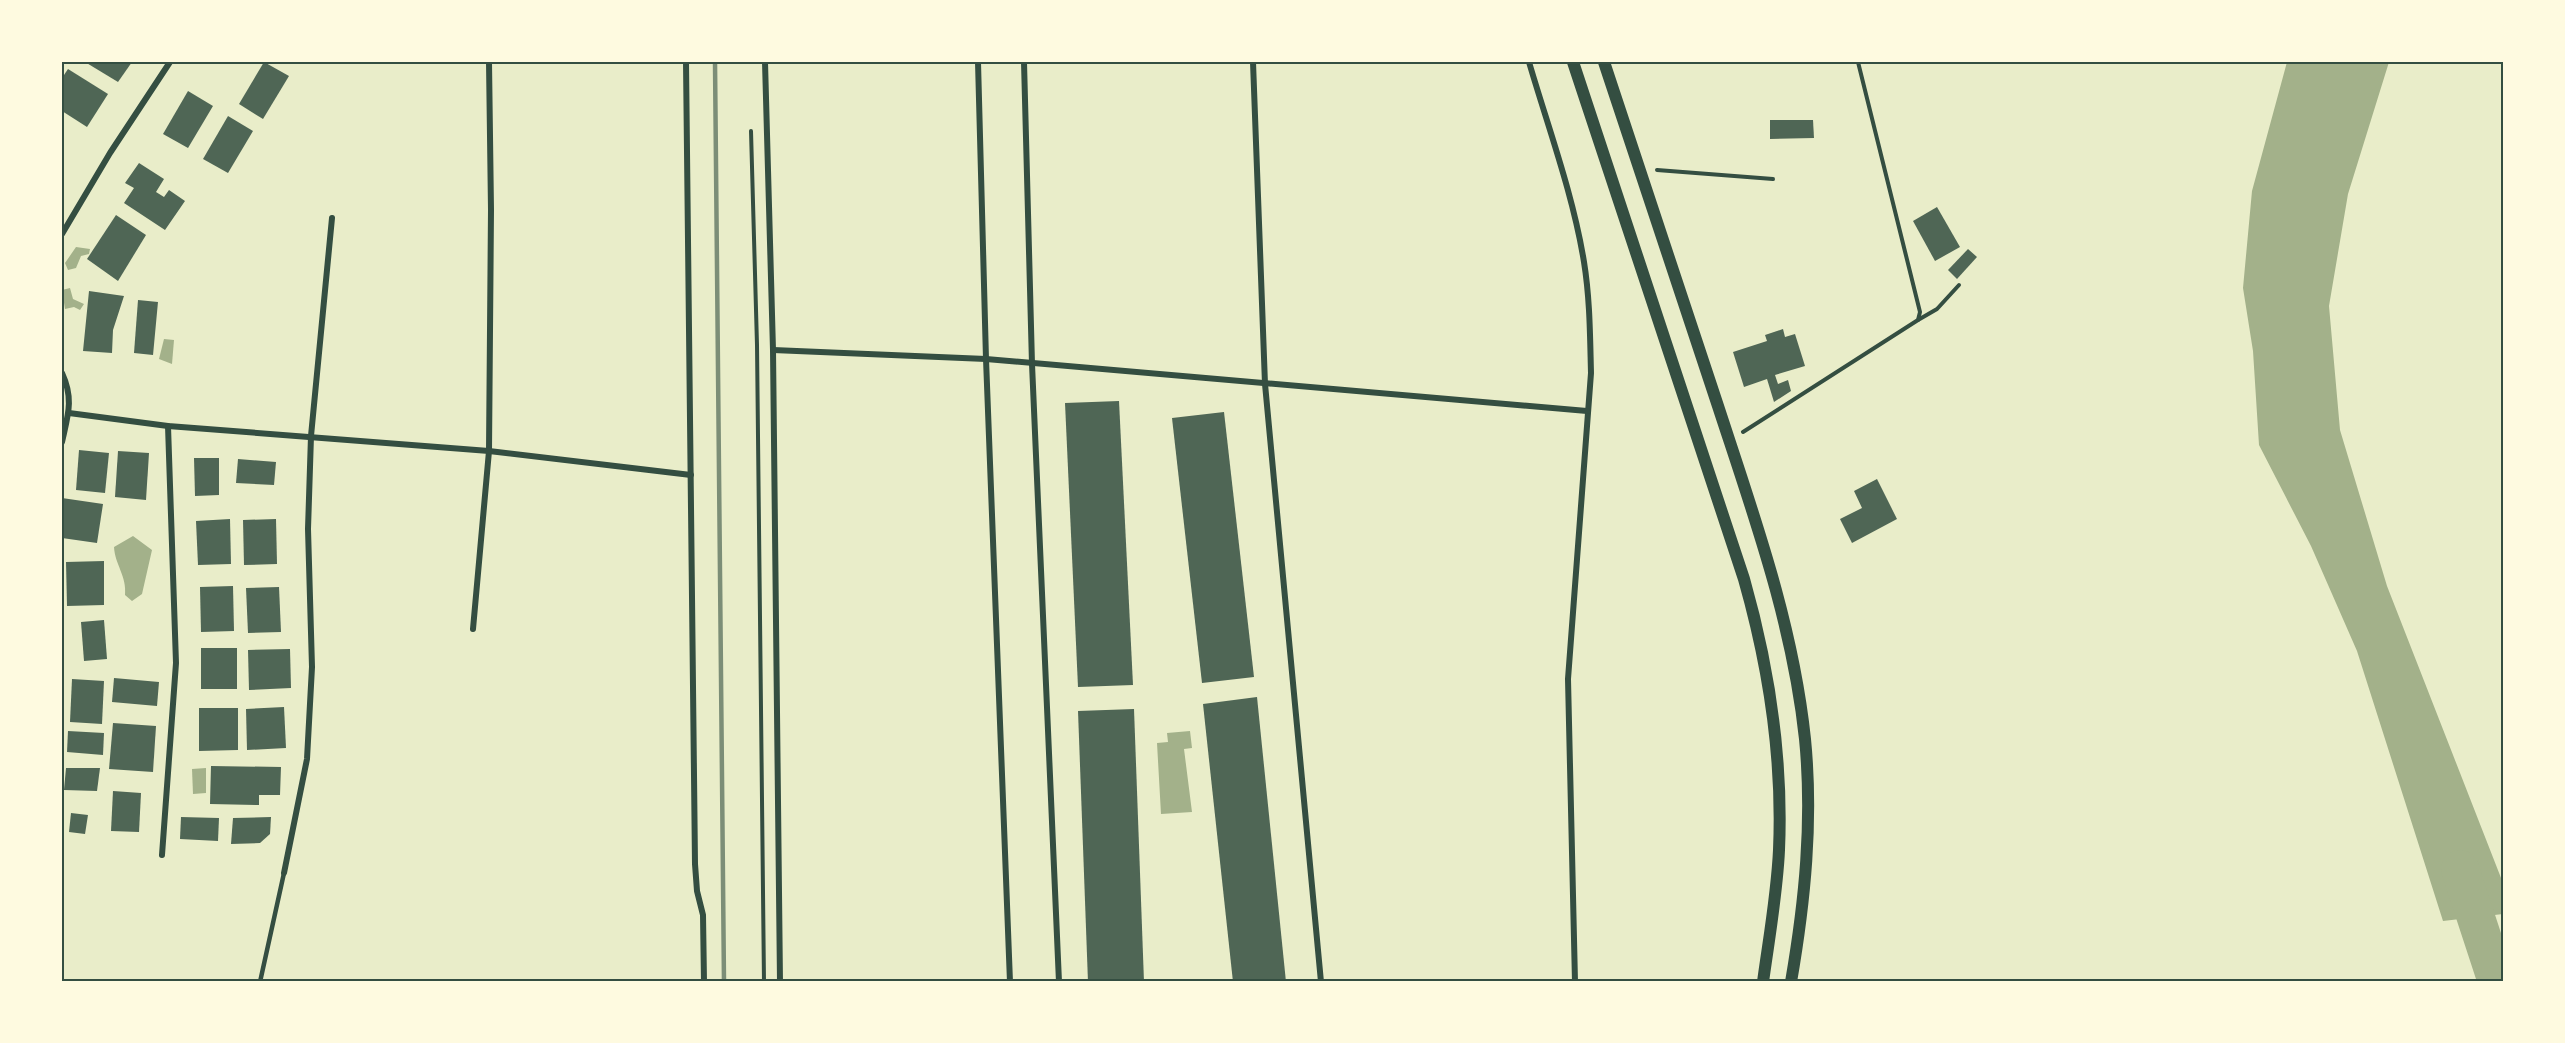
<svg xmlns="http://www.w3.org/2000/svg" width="2565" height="1043" viewBox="0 0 2565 1043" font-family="'Crimson Pro',serif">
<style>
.water{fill:#a3b18a}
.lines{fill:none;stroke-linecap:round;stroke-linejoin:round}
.river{stroke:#a3b18a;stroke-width:38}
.building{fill:#4f6655}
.path{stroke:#344e41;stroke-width:4}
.service{stroke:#344e41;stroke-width:4.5}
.minor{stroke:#344e41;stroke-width:6}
.secondary{stroke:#344e41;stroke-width:12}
.rail{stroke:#7c8e77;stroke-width:4.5}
.neatline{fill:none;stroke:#344e41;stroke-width:2}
</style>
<rect width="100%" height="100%" fill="#e9edc9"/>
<g class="water">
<path d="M2287,62H2389L2348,194L2329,306L2340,430L2387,586L2503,883V914L2443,921L2357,651L2311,546L2259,445L2253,351L2243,288L2252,191Z"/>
<path d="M76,247L90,249L89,254L81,256L76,268L68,270L65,263Z"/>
<path d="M70,288L73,299L84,304L80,310L74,307L65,309L62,290Z"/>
<path d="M164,339L174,340L172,364L159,359Z"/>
<path d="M133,536L152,550L142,594L132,601L125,595C127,576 115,565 114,547Z"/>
<path d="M1190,731L1192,748L1184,749L1192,812L1161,814L1157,743L1168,742L1167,733Z"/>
<path d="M206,768V793L193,794L192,769Z"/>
</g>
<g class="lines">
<path class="river" d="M2460,869L2497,982"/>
</g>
<g class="building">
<path d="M85,62H132L118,82Z"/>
<path d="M264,62L289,76L263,119L239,104Z"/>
<path d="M68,69L108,94L87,127L62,111V78Z"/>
<path d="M188,91L213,106L188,148L163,134Z"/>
<path d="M228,116L253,131L228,173L203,159Z"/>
<path d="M1770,120H1813L1814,138L1770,139Z"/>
<path d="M139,163L164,179L156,192L164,197L169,190L185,201L165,230L124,203L134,188L125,183Z"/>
<path d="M1937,207L1960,247L1935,261L1913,221Z"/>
<path d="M116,215L146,235L118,281L87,259Z"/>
<path d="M1968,249L1977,257L1957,279L1948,270Z"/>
<path d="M89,291L124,296L113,330L112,353L83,351Z"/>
<path d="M138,300L158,302L153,355L134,353Z"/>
<path d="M1783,329L1785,337L1795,334L1805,366L1775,375L1778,384L1788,380L1791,391L1774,402L1767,379L1744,387L1733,352L1767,341L1765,335Z"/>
<path d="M1119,401L1133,685L1078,687L1065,403Z"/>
<path d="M1224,412L1254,677L1202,683L1172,418Z"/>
<path d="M79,450L109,453L105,493L76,490Z"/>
<path d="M118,451L149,453L146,500L115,497Z"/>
<path d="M194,458H219V495L195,496Z"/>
<path d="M238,459L276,462L274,485L236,483Z"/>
<path d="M1877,479L1897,519L1852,543L1840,519L1862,508L1854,491Z"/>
<path d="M62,498L103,504L97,543L62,538Z"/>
<path d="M230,519L231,564L198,565L196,521Z"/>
<path d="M276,519L277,564L244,565L243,520Z"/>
<path d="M104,561V605L67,606L66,562Z"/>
<path d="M233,586L234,631L201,632L200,587Z"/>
<path d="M279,587L281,632L248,633L246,588Z"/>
<path d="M104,620L107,659L84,661L81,622Z"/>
<rect x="201" y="648" width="36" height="41"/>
<path d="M290,649L291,688L249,690L248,650Z"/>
<path d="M114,678L159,682L157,706L112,702Z"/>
<path d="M72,679L104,681L102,724L70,722Z"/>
<path d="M1257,697L1286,982H1233L1203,704Z"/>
<path d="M284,707L286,748L247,750L246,709Z"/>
<path d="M199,708H238V750L199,751Z"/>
<path d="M1134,709L1144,982H1088L1078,711Z"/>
<path d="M113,723L156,726L153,772L109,769Z"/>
<path d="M68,731L104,733L103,755L67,752Z"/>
<path d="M211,766L281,767L280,795H259V805L210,804Z"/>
<path d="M66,768H100L97,791L64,790Z"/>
<path d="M113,791L141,793L139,832L111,831Z"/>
<path d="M71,813L88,815L85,834L69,832Z"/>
<path d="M181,817L219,818L218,841L180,839Z"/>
<path d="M271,817L270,834L260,843L231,844L233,818Z"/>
</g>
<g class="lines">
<g class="path">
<path d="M751,131L757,345L764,982"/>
<path d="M1657,170L1773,179"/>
<path d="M1918,320L1937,309L1959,285"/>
<path d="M1743,432L1918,320L1920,312L1858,62"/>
</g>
<path class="service" d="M260,982L284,873"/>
<g class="minor">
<path d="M686,62L695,864L697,891L703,915L704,982"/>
<path d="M765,62L773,350L780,982"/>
<path d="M978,62L986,359L1010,982"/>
<path d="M1024,62L1032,364L1059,982"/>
<path d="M1253,62L1265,384L1321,982"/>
<path d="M1529,62C1548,127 1573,194 1584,262C1590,299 1590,336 1591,373L1568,679L1575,982"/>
<path d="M62,234L110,153L170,62"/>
<path d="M773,350L986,359L1587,411"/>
<path d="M62,373C74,399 68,415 62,442"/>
<path d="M69,413L168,426L489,451L691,475"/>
<path d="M473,629L489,451L491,210L489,62"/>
<path d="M162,855L176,663L168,426"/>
<path d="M284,873L307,759L312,667L308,529L311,436L332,218"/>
</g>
<g class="secondary">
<path d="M1573,62L1744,579C1769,667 1783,758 1779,850C1777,894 1769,938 1763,982"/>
<path d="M1604,62C1642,176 1680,291 1718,406C1754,516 1793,624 1805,739C1813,820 1805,901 1791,982"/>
</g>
<path class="rail" d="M715,62L724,982"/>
</g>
<rect width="2565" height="1043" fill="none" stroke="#fefae0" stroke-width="126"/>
<rect x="63" y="63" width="2439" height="917" class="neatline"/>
</svg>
